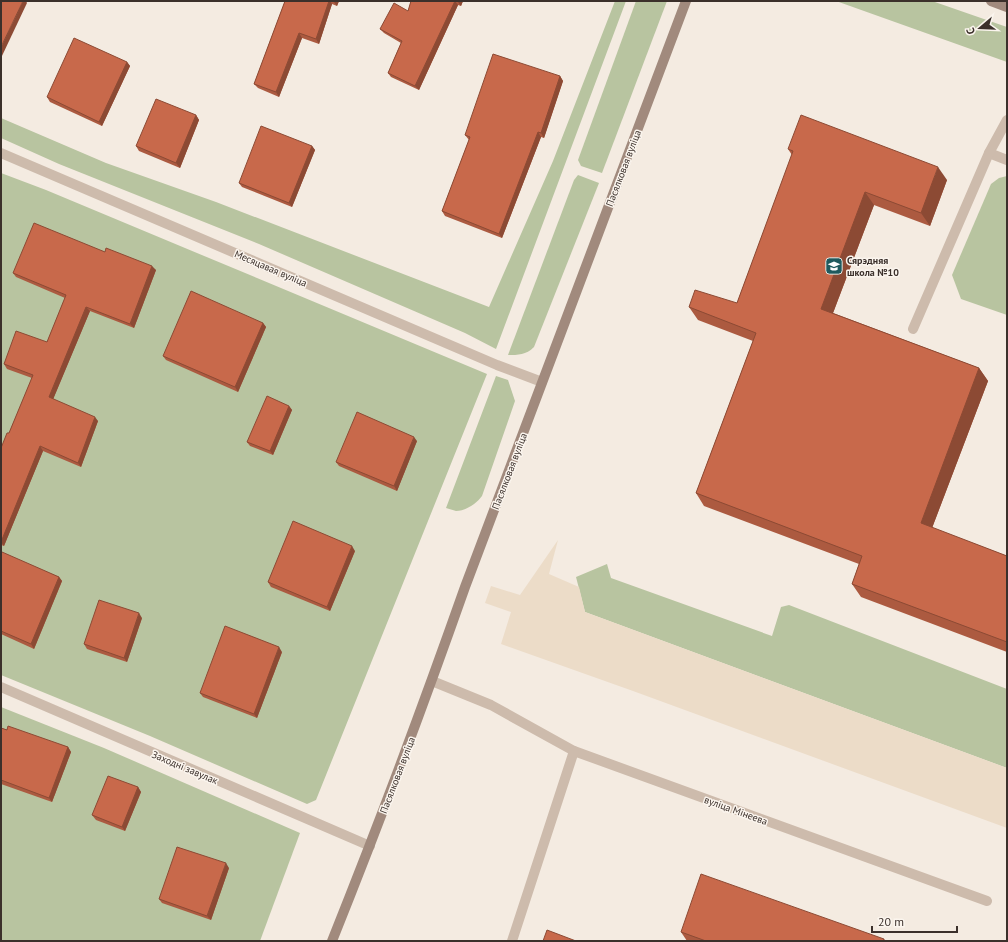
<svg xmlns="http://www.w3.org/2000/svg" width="1008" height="942" viewBox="0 0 1008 942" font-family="'PT Sans',sans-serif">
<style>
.green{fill:#b8c4a0}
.plaza{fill:#ecdcc8}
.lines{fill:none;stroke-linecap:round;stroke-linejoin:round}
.lane{stroke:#cdbbac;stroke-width:10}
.street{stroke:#cdbbac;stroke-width:10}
.secondary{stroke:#a18a7d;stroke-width:10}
.wall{fill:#ac5a40}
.shaded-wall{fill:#8c4a34}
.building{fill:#c8694b;stroke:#8c4a34}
.labels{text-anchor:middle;stroke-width:3;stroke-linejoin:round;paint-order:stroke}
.street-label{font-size:10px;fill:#3b302b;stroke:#fbf5ee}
.poi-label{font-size:10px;font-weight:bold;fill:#3b302b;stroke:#fbf5ee;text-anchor:start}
</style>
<rect width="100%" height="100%" fill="#f4ebe1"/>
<g class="green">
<path d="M615,1H626L496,349L465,333L259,244L59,164L1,138V118L106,163L216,202L489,307L553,161Z"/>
<path d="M636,1H667L602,173L581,166L578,160Z"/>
<path d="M836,1H932L1004,26L1007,27V62Z"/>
<path d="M1,173L46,190L487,374L316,800L307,804L150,736L1,675Z"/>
<path d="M578,175L599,183L534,347C526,355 518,355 508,355L574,180Z"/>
<path d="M1007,176V315L961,299L952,275L991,184L999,178Z"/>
<path d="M496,376L508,380L515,401L482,496C477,503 466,511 456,511C453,510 449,509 446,508Z"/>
<path d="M607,564L611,578L772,636L781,607L789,605L1007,689V768L585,612L576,577Z"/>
<path d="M1,707L104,748L300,833L260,941H1Z"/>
</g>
<path class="plaza" d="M558,540L549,574L579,587L585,612L1007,768V828L633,691L501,644L511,612L485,603L491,586L520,595Z"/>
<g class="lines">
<g class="lane">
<path d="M989,153L1007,160"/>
<path d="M913,329L989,153L1007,120"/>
<path d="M432,681L491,705L574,751L987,901"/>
<path d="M512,941L574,751"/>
</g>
<g class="street">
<path d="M1,153L497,365L542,382"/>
<path d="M1,687L370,846"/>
</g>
<g class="secondary">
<path d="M991,1L1007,7"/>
<path d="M332,941C379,824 423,706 465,587L686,1"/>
</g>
</g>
<g class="wall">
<path d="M285,1H339L337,6L332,4L319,44L302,38L279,97L258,88L254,84Z"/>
<path d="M411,1H463L461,6L458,5L419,90L391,77L388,73L401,43L384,33L380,29L408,11Z"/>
<path d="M127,62L130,66L102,126L50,102L47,97Z"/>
<path d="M560,76L563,81L544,138L541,137L502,238L445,216L442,211L469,140L465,135Z"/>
<path d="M196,115L199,120L180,168L139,151L136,146Z"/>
<path d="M312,146L315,150L292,207L242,187L239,183Z"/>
<path d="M788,149L947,180L930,226L874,205L833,313L979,368L988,381L932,528L1007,556V652L861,597L852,584L859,564L704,506L696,493L753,341L698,320L689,307L737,303L792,155Z"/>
<path d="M105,252L156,270L134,328L90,311L53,399L98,421L81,467L43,451L4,546L1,545V448L9,433L32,378L7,369L4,364L47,342L65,298L16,277L13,273Z"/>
<path d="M263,323L266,327L238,392L166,360L163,356Z"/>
<path d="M289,406L292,410L273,455L250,446L247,442Z"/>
<path d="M417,441L397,491L339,466L336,462Z"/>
<path d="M355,551L330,611L271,587L268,582Z"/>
<path d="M1,554L59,577L62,581L34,649L1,634Z"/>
<path d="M142,618L127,662L87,649L84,644Z"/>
<path d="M282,652L257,718L203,697L200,693Z"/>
<path d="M1,728L68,747L71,752L52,802L1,784Z"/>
<path d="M138,787L141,792L125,831L96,820L92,815Z"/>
<path d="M229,868L211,920L162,903L159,899Z"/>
<path d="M681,932L884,939L886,941H687Z"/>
</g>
<g class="shaded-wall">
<path d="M23,1H26L27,3L1,58V47Z"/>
<path d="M329,1H330L332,4L319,44L316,39Z"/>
<path d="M334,1H339L337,6L334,2Z"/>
<path d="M455,1L458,5L419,90L415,86Z"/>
<path d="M458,1H463L461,6L458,2Z"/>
<path d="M299,33L302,38L279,97L276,92Z"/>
<path d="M127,62L130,66L102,126L99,122Z"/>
<path d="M560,76L563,81L544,138L541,133Z"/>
<path d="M196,115L199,120L180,168L176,163Z"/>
<path d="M538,132L541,137L502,238L499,234Z"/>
<path d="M312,146L315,150L292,207L289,203Z"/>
<path d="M938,167L947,180L930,226L921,213Z"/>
<path d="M865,192L874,205L830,321L821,309Z"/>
<path d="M152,266L156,270L134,328L130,324Z"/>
<path d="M86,307L90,311L52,402L49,397Z"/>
<path d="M263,323L266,327L238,392L235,387Z"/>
<path d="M979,368L988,381L929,536L921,523Z"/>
<path d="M289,406L292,410L273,455L270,451Z"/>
<path d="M95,417L98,421L81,467L78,463Z"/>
<path d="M414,437L417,441L397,491L394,486Z"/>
<path d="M40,446L43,451L4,546L1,542Z"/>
<path d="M352,546L355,551L330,611L327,607Z"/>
<path d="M59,577L62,581L34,649L31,644Z"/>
<path d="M139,613L142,618L127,662L124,658Z"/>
<path d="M279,647L282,652L257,718L254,714Z"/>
<path d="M68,747L71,752L52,802L49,798Z"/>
<path d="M138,787L141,792L125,831L122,827Z"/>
<path d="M226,863L229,868L211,920L207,916Z"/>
</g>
<g class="building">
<path d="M1,1H23L1,47Z"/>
<path d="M285,1H329L316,39L299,33L276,92L254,84Z"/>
<path d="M411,1H455L415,86L388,73L402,41L380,29L394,3L408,11Z"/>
<path d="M74,38L127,62L99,122L47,97Z"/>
<path d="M493,54L560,76L541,133L538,132L499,234L442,211L470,137L465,135Z"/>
<path d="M156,99L196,115L176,163L136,146Z"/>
<path d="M801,115L938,167L921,213L865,192L821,309L979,368L921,523L1007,556V642L852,584L862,556L696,493L756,333L689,307L695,290L737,303L793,151L788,149Z"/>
<path d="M261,126L312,146L289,203L239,183Z"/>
<path d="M34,223L105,252L106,248L152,266L130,324L86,307L49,397L95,417L78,463L40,446L1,542V448L7,433H9L33,375L4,364L16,331L47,342L66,295L13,273Z"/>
<path d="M191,291L263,323L235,387L163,356Z"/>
<path d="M267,396L289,406L270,451L247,442Z"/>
<path d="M357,412L414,437L394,486L336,462Z"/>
<path d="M293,521L352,546L327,607L268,582Z"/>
<path d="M2,552L59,577L31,644L1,631V554Z"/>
<path d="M99,600L139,613L124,658L84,644Z"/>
<path d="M225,626L279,647L254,714L200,693Z"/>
<path d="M8,726L68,747L49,798L1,780V728L7,730Z"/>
<path d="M108,776L138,787L122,827L92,815Z"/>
<path d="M177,847L226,863L207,916L159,899Z"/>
<path d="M701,874L884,939L883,941H706L681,932Z"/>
<path d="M547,930L576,941H543Z"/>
</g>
<defs>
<symbol id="school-square" viewBox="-11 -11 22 22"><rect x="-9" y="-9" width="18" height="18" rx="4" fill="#1f5a5e" stroke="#fbf5ee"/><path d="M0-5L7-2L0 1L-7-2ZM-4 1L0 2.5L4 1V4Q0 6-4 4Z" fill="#fff"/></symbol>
</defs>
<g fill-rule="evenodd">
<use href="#school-square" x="824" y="256" width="20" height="20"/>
</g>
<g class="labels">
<g class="street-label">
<text transform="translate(623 168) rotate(-69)" y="4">Пасялковая вуліца</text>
<text transform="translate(271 268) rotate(23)" y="4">Месяцавая вуліца</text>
<text transform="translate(509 471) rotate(-69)" y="4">Пасялковая вуліца</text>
<text transform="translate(185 767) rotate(23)" y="4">Заходні завулак</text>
<text transform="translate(397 775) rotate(-69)" y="4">Пасялковая вуліца</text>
<text transform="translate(736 810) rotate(20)" y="4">вуліца Мінеева</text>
</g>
<g class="poi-label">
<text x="847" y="264">Сярэдняя<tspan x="847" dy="12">школа №10</tspan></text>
</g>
</g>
<rect width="1008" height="942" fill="none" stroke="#3b302b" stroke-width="4"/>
<g transform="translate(980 28) rotate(251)" stroke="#fbf5ee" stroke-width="3" paint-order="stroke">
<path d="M0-3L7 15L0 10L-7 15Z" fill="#3b302b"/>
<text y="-6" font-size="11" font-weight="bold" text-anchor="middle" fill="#3b302b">С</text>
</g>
<path d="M872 926v6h85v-6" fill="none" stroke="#3b302b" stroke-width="2"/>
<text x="878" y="926" font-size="12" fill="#3b302b" stroke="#fbf5ee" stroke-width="3" paint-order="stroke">20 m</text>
</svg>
